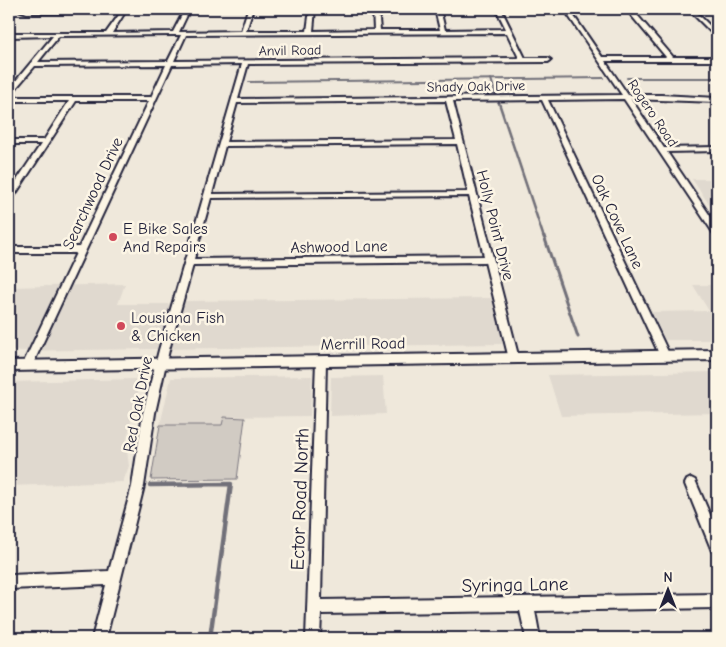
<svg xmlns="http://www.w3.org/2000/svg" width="726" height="647" viewBox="0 0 726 647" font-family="'Comic Neue',sans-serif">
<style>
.built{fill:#e0d9cf}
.green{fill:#d1cbc3;stroke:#7a767f}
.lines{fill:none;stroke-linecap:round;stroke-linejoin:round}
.stream-far3{stroke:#716f79;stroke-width:2}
.stream-far2{stroke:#716f79;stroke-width:2.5}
.stream-far1{stroke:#716f79;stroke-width:3}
.stream{stroke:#716f79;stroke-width:4.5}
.minor-casing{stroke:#22223b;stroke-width:4}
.major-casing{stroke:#22223b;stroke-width:4}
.minor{fill:#fcf5e5;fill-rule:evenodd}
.major{fill:#fcf5e5;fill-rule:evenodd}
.poi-dot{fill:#d1495b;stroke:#fcf5e5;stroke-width:2}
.labels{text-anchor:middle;stroke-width:5;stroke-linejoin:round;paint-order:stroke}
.far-street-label{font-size:14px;fill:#22223b;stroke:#fcf5e5}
.street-label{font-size:16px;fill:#22223b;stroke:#fcf5e5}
.poi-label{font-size:16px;fill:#22223b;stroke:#fcf5e5;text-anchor:start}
.near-street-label{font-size:19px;fill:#22223b;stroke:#fcf5e5}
</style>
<rect width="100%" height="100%" fill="#efe8db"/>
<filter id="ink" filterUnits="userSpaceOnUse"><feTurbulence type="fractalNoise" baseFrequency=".02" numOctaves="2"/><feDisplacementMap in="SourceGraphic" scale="10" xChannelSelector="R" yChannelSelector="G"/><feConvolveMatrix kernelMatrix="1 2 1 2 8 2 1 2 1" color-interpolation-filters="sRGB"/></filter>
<g filter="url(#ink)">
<g class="built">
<path d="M692,179H717V216Z"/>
<path d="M125,284L118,304H167L187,301L492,298L503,344L9,351V287Z"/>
<path d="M693,285H717V340H665L652,312L709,311Z"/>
<path d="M717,372V413L561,416L548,375Z"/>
<path d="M312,376L310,416L224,417L222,425H160L171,378Z"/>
<path d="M383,376L386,414L330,416L331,377Z"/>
<path d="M135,379L139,387L126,443L129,466L123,482L9,486V382Z"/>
</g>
<path class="green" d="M224,417L245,418L237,479L151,480L160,425H222Z"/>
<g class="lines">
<g class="stream-far3">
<path d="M627,78H717"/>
<path d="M491,79L496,95"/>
<path d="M249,82L604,78"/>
</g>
<path class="stream-far2" d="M499,103L544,238"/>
<path class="stream-far1" d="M544,236L578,337"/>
<path class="stream" d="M150,485L231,484L210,638"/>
<defs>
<g id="minor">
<path d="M16,9H127L112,33L173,32L185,9H190L179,32L241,31L248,9H253L246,31H307L310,9H315L313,31L374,30L373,9H378L380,30H440L435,9H440L445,30L506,29L496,9H501L525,58H548L551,60L548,62L248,64L238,99L622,95L564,9H569L602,57H666L626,9H632L673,57H717V61H605L628,95H661L717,98V102L631,99L664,148L717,147V151L667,152L717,226V235L714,234L624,99L548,100L670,356L669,359H661L660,356L542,100L453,101L519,359L518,362H510L509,359L485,262L193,265L169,350L155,413L144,486L106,638H92L106,585L9,589V575L109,571L132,486L143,413L159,350L242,64L172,65L32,366L31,369H23L22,366L76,253H9V247H79L149,101H76L13,198L9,200V192L41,144H9V140H44L69,101H9V97H151L166,65L35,66L11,94L9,95V89L53,36L9,37V33H106L121,12L27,13ZM507,33L519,58L174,61L186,35ZM174,35H181L168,61L38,62L59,36ZM446,101L456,140L226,142L237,103ZM457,144L468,192L212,194L225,146ZM469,196L484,256L194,259L211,198Z"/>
<path d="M688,9H693L717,33V38Z"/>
<path d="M321,357L325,358L326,361L321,600L717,594V608L535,611L540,638H526L520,611L321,614L320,638H306L316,361L317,358Z"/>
<path d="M691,478L695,480L717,531V553L712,551L685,484L687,480Z"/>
</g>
<path id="major" d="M717,350V360L9,371V361Z"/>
</defs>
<use href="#minor" class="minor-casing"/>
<use href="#major" class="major-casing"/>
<use href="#minor" class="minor"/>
<use href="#major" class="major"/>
</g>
</g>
<g class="poi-dot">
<circle cx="113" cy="237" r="5"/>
<circle cx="121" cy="326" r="5"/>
</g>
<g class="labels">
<g class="far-street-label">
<text transform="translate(290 50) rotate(-1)" y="5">Anvil Road</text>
<text transform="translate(476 86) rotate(-1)" y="5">Shady Oak Drive</text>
<text transform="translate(653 113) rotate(56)" y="5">Rogero Road</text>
</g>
<g class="street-label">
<text transform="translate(92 193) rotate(-65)" y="6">Searchwood Drive</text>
<text transform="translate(618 221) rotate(65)" y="6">Oak Cove Lane</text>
<text transform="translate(496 225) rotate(76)" y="6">Holly Point Drive</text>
<text transform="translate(339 246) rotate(-1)" y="6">Ashwood Lane</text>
<text transform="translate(363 343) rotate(-1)" y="6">Merrill Road</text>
<text transform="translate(137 404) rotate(-79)" y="6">Red Oak Drive</text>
</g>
<g class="poi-label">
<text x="123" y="234">E Bike Sales<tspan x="123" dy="18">And Repairs</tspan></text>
<text x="131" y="323">Lousiana Fish<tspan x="131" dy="18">&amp; Chicken</tspan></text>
</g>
<g class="near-street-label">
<text transform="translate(299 499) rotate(-88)" y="7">Ector Road North</text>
<text transform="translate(515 584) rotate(-1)" y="7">Syringa Lane</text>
</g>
</g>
<rect width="726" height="647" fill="none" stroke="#fcf5e5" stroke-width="30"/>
<rect x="15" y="15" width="696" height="617" fill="none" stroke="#22223b" stroke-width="2" filter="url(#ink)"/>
<g transform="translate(668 590)" stroke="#fcf5e5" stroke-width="4" paint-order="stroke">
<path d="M0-4L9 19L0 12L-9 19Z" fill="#22223b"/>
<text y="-8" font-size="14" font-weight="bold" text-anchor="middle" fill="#22223b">N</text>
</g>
</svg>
